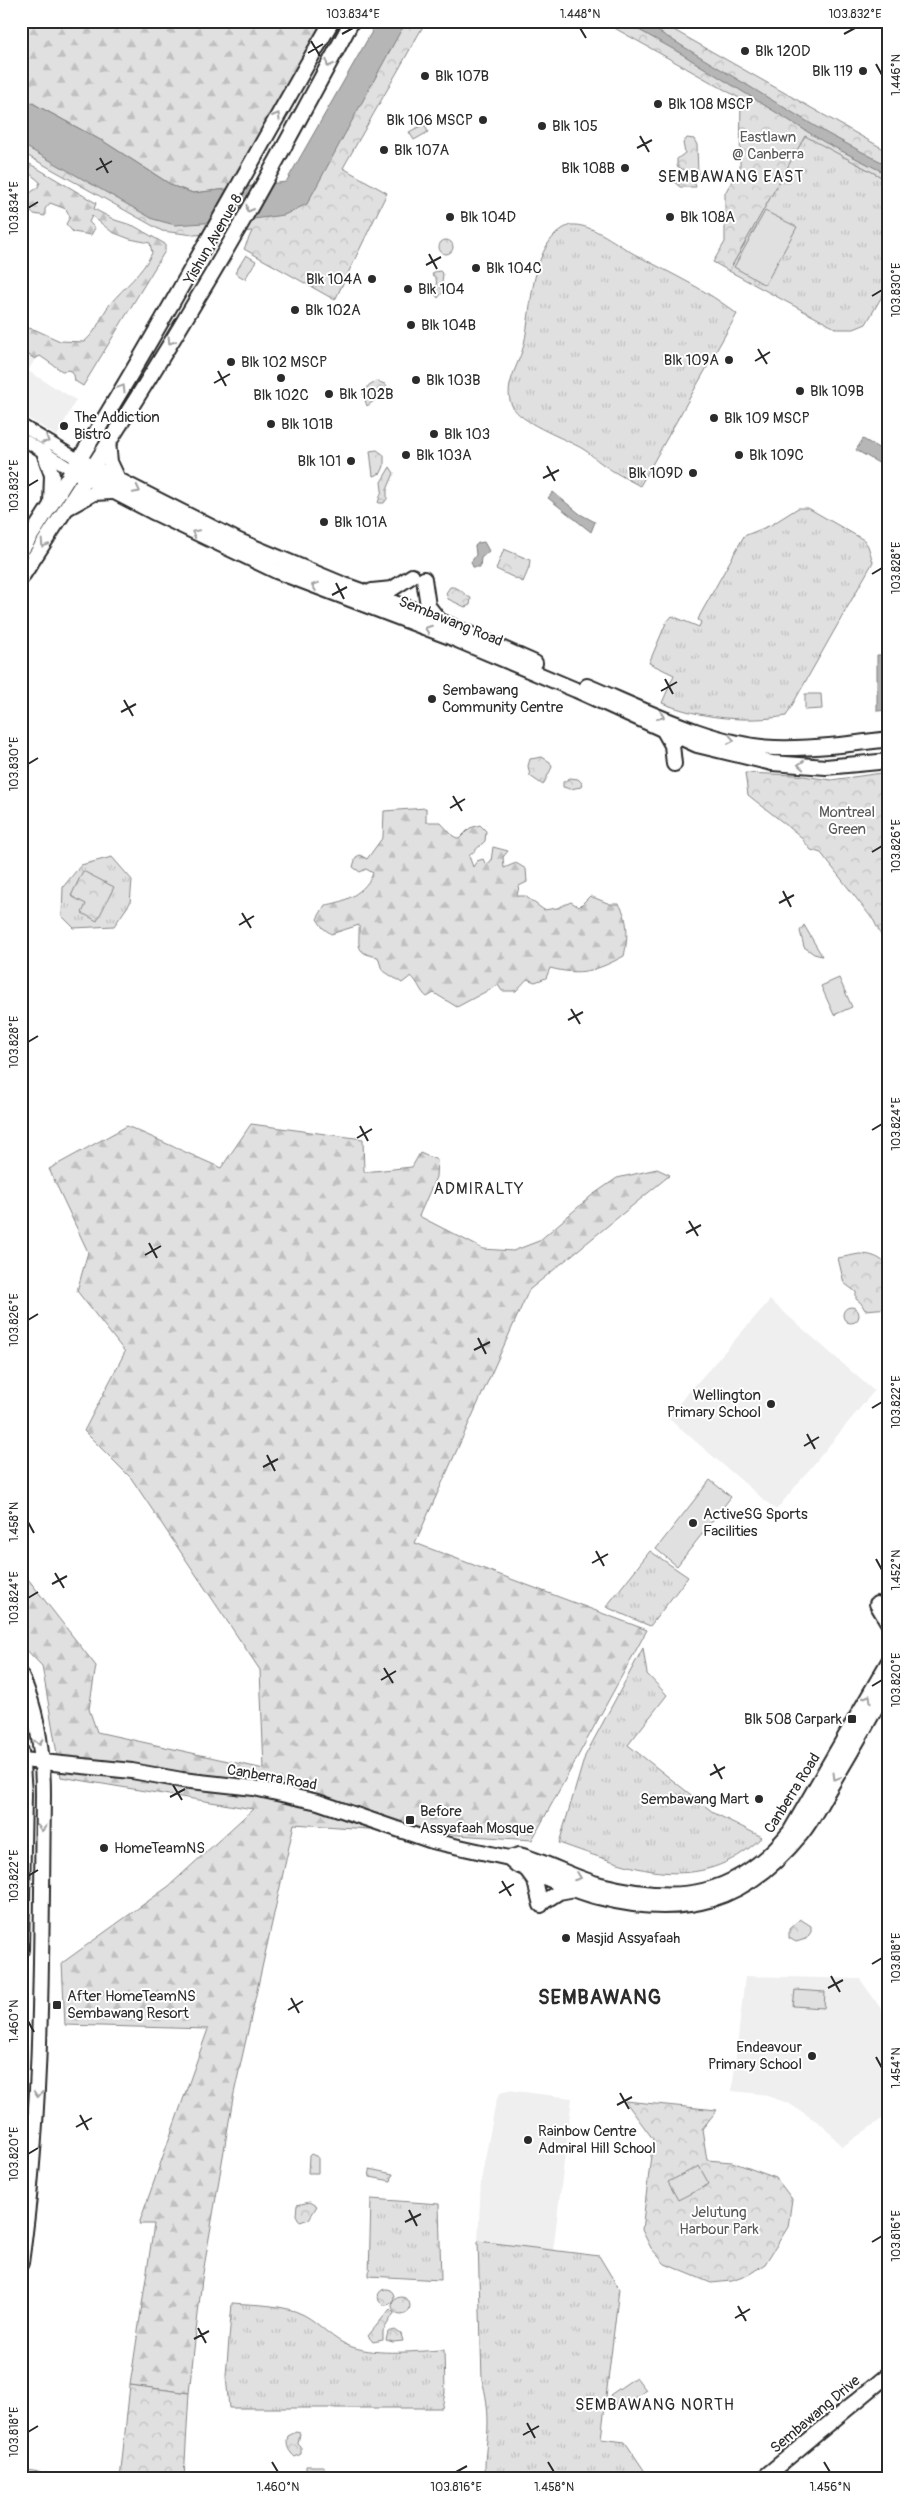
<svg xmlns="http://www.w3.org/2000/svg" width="910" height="2500" viewBox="0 0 910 2500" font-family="Pangolin,sans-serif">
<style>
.built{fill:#efefef}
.grass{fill:url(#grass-tufts);stroke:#868686}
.forest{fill:url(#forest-firs);stroke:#868686}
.park{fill:url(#park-crowns);stroke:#868686}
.pitch{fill:#e0e0e0;stroke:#868686}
.water{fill:#b6b6b6;stroke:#7e7e7e}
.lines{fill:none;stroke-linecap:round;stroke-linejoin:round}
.minor-casing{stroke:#2b2b2b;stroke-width:15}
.major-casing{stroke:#2b2b2b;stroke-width:18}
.minor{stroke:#fff;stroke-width:11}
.major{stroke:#fff;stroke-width:14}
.oneway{stroke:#a0a0a0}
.ticks{fill:none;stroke:#2b2b2b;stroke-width:2}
.poi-dot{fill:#2b2b2b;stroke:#fff;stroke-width:2}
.labels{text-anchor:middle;stroke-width:4;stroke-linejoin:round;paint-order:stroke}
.poi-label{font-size:15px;fill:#2b2b2b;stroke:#fff;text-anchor:start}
.park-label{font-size:15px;fill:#585858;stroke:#fff}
.street-label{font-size:15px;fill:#2b2b2b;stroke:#fff}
.neighbourhood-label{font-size:16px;letter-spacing:1px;fill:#2b2b2b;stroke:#fff}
.district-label{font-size:20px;font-weight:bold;letter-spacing:1px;fill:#2b2b2b;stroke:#fff}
.neatline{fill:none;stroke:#2b2b2b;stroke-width:2}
.ticks-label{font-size:12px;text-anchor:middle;fill:#2b2b2b}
</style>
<defs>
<pattern id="grass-tufts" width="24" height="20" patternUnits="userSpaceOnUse" patternTransform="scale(1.25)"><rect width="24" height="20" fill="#e0e0e0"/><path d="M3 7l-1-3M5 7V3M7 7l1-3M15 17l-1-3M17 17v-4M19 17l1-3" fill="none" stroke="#c0c0c0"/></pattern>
<pattern id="forest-firs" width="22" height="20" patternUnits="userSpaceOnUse" patternTransform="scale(1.25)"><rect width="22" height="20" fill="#e0e0e0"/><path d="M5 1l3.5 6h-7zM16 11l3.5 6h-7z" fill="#c0c0c0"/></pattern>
<pattern id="park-crowns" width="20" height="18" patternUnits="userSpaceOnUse" patternTransform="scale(1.25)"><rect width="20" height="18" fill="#e0e0e0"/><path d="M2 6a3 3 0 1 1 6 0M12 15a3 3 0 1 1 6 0" fill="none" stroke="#c0c0c0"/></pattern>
</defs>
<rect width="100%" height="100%" fill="#fff"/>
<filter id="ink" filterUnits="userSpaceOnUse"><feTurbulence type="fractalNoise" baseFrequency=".02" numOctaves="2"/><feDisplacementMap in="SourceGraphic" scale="10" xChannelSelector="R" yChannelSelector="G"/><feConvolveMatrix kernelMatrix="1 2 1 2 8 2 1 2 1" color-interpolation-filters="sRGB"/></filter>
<g filter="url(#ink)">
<g class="built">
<path d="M21,350L35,359L28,371L76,400L57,436L21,414Z"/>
<path d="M770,1300L874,1391L776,1510L667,1417Z"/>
<path d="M745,1976L860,1979L889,2020V2114L842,2147L824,2126L788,2103L761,2094L732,2091Z"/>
<path d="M508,2090L572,2098L553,2251L478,2241L481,2180L496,2101L501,2092Z"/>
</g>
<g class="grass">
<path d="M805,135L889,181V284L866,324L854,329H837L729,271Z"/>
<path d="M570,225C593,223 618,246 638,256C672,274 707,290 737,314L640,486C627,479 613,472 601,463C595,459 590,453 583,449C566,439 526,425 514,409C500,389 520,364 524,344C532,310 530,240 570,225Z"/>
<path d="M798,508H808L864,540L868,546L873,562L786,716C747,723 699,718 662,703L674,675L649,663L666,623L672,616L699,627L701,622L698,620L700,615L744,536L771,525Z"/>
<path d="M112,857L132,880L130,903L114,926L74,928L62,916L63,887L81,865Z"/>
<path d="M650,1551L688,1577L650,1626L606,1607Z"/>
<path d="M643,1648L647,1674L667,1695L628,1745L714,1813L762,1837C698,1898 631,1868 559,1843L585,1756Z"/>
<path d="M371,2199L439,2204L441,2280L369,2276Z"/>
<path d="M478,2241L599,2256L619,2289L601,2439L625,2442L650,2479H486C483,2460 488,2442 488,2423C488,2408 486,2394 482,2380Z"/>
<path d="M232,2303C255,2305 283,2304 304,2315C321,2324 332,2340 352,2347C380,2356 414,2351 444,2350L445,2393L442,2408H229L226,2376Z"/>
</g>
<g class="forest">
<path d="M21,21H322L231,189L193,193L173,186L106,143L21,97Z"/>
<path d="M30,164L96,203L94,209L115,220L134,226L165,244V251L83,386L75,381L74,375L70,370L62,371L40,356L35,359L21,350V326L36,330L60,341L84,342C100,328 99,318 110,304C125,286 142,274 152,253L150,243L130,239L112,232L92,216L89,222L95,228L91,235L73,232L66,224L70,217L66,209L50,203L45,209V216L34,214L23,207L25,197L38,187L40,182L29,173Z"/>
<path d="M426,808V822H440L453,836L459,839L470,828L480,825L486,831L485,841L469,856L473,867L477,861L483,859L486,865L491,861L493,847L508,851L503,857L504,868L516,863L526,869L527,882L519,886L517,896H525L544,910L557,908L571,902L579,907L590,896L610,904H619C629,919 628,939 624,956C596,971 581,976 550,968L546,978L535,982L527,979L516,991H502L498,985L457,1007L434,993L427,997C420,992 419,983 411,976L402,983L382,970L378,957C353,953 360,945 359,925L331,934L323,928L317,919L325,905C344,903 366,892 373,873L366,869L360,872L353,867L356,857L360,855L367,859L383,837L384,811Z"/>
<path d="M251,1124L363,1139L364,1172L412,1167L420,1153L437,1160L436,1177L419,1216L483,1249L513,1251L539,1241L591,1196L617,1178L657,1169L670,1175L529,1290L415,1543L647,1630L532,1840L294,1824L233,2098L202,2279L189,2393L130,2385L154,2224H139L208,2029L65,2025L62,1963L169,1886L253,1809L61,1777L42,1666L21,1644V1570L96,1666L89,1709L97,1732L264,1769L260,1670L131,1478L84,1431L125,1352L77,1291L88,1252L49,1169L127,1126L221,1168Z"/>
</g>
<g class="park">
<path d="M391,21H426L343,168L387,193L335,300L244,249L252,231L194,235L162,231L21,152V126L173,213L304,183Z"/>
<path d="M602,21H658L889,152V181L805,136L729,271L713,262L725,242V193L740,167L741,99Z"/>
<path d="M687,138L694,139L697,145L698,174H691L677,166V159L685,153L683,143Z"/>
<path d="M680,175L693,178L696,187H680L674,182L675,176Z"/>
<circle cx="446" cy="247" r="7"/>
<path d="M440,271L443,274L442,282L446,288L438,298L433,291L437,289L436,278L432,275L434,272Z"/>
<path d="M376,381L385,384L389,390L367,406L363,394L369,385Z"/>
<path d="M377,450L384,455V466L381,473L373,476L370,451Z"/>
<path d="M390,467L394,473L387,490V499L384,503H378L382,490L381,482Z"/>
<path d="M504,549L530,560L529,568L523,582L496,569Z"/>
<path d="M450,587C460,586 463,595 471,598L470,605L465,607L448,599L446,593Z"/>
<path d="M542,757L550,762L552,767L543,785L530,776L528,766L530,759Z"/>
<path d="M889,772V951L874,921L821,853L811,850L799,835L748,795L745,773L796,775L831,780Z"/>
<path d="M570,778L578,779L582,783L581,787L570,789L563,787V782Z"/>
<path d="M83,871L114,887L97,921L82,913L86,904L71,896Z"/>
<path d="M804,925L822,956L814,954L804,947L800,931Z"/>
<path d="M859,1254C872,1254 880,1257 889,1267V1308L865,1310L861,1303L856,1299V1292L844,1283L838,1258Z"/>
<circle cx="851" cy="1315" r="8"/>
<path d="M800,1919L811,1926V1932L806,1939L796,1942L789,1938V1929Z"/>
<path d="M625,2101L717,2110L702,2129L707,2160L732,2162L776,2178L792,2199L788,2227L765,2264L748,2275L732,2281L711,2283L665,2264L651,2248L642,2230L653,2139Z"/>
<path d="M311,2154L318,2157V2173H308L309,2156Z"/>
<path d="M369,2169L393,2174L391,2181L370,2177Z"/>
<path d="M310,2202L317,2206L309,2219L300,2222L296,2215L297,2205Z"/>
<circle cx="386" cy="2297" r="8"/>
<circle cx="401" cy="2306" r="9"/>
<path d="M390,2309L394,2313L383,2331V2340L373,2342L368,2336Z"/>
<path d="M395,2330L401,2334L403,2341L393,2342L386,2340L388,2332Z"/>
<path d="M130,2385L189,2393L184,2479H120Z"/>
<path d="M296,2432L300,2433L298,2444L301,2447V2454L295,2457C289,2452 285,2445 288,2436Z"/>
<path d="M21,2469L81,2479H21Z"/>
</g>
<g class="pitch">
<path d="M424,124L428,132L414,140L409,132Z"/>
<path d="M765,211L797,227L765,285L734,267Z"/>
<path d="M246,255L256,261L245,279L235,273Z"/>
<path d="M805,694H821L822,709L805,710Z"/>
<path d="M839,978L852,1007L834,1015L821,986Z"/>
<path d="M710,1480L731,1497L677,1566L656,1549Z"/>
<path d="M795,1990L825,1992L824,2008L793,2006Z"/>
<path d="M699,2166L709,2184L678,2200L668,2182Z"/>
<path d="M636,2377L646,2390L620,2409L610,2395Z"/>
<path d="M306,2466H324V2475L306,2476Z"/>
</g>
<g class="water">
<path d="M378,21H406L307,204L284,215L246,220L175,225L153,219L21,144V97L106,143L173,186L193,193L286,182Z"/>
<path d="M623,21H641L828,134L889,166V175L824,142L680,53Z"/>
<path d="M863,439L889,454V469L856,450Z"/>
<path d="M553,492L580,514L595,522L591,532L548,498Z"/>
<path d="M484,542L489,551L481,558L480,567H473L471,562L476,555L475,546L478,543Z"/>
<path d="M877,655H889V710L877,711Z"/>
</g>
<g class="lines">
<defs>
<g id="minor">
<path d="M21,425L79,460"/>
<path d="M21,438L74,471"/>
</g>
<g id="major">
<path d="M108,442L110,462L119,481"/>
<path d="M44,452L52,475L51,504"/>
<path d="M79,460L239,541L342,584L420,612L535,663"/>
<path d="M74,471L155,513L276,571L450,637L576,690L697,745L772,763L826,767L889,761"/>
<path d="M69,507L94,493L112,492"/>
<path d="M21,551C134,380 229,199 332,21"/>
<path d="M21,578C81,486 141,394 197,299C252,208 302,114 352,21"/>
<path d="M424,579L428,606L438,619"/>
<path d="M372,591L392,589L412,576"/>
<path d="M587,686C642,709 714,746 775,748C813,749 851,744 889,739"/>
<path d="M663,729L672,745L674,764"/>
<path d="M877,1604L889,1624"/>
<path d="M21,1676C38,1711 43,1756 43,1795C41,1951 43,2108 21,2263"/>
<path d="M23,1760L132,1771L182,1780L254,1788L318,1802L432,1841L509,1858L517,1865C543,1876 570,1890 598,1897C683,1919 745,1903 801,1834C812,1821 820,1804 829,1789C850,1754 870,1719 889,1683"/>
<path d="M509,1858L519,1855C547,1862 573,1878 601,1885C680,1905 737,1897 790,1832L889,1661"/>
<path d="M527,1870L535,1881L541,1905"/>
<path d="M543,1902L559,1892L575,1889"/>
<path d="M21,1950L24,1794L21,1751"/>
<path d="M762,2479L889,2374"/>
</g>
</defs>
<use href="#minor" class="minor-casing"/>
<use href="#major" class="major-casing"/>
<use href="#minor" class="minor"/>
<use href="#major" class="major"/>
</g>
<defs><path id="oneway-chevron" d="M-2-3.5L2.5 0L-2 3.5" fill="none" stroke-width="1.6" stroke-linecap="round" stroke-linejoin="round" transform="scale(1.25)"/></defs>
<g class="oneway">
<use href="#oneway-chevron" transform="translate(329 64) rotate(119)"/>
<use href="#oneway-chevron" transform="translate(277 116) rotate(-60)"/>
<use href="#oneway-chevron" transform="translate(249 209) rotate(120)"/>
<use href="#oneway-chevron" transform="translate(171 341) rotate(122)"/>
<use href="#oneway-chevron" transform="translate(122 388) rotate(-59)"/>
<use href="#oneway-chevron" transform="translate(46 440) rotate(31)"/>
<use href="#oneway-chevron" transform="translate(137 490) rotate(27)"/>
<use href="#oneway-chevron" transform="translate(195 533) rotate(-154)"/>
<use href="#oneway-chevron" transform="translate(44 544) rotate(123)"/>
<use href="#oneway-chevron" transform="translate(315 586) rotate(-159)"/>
<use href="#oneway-chevron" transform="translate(428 629) rotate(-159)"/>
<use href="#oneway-chevron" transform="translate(661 716) rotate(22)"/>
<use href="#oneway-chevron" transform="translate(731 740) rotate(12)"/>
<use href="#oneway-chevron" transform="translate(801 765) rotate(-176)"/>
<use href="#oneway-chevron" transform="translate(868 1698) rotate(-60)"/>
<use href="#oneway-chevron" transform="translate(39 1742) rotate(78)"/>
<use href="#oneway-chevron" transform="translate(836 1777) rotate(121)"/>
<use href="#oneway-chevron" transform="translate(42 1828) rotate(91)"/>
<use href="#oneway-chevron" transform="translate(578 1877) rotate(20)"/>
<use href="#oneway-chevron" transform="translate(38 2094) rotate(94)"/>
</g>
</g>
<path class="ticks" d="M580,28L586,38M342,34L353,28M844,34L855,28M311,41L320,56M308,53L323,44M876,64L882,75M640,136L649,152M637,148L652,140M100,158L108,173M96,170L112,161M28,208L38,202M429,254L437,269M426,265L441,257M872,296L882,290M758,349L767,364M755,361L770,352M218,371L226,386M214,383L230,374M547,466L555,481M543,478L559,470M28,486L38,480M872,574L882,568M336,583L344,599M332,595L347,587M665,679L673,694M661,691L677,682M124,700L133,716M121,712L136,704M28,764L38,758M453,796L462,811M450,808L465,799M872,852L882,846M783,891L791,907M779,903L794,895M242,913L251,928M239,925L254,916M571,1009L580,1024M568,1020L583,1012M28,1042L38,1036M360,1126L368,1141M872,1130L882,1124M357,1138L372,1129M689,1221L698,1236M686,1233L701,1225M149,1243L157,1258M145,1255L161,1246M28,1320L38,1314M478,1338L486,1354M474,1350L490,1342M872,1408L882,1402M807,1434L815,1449M804,1446L819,1437M267,1455L275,1471M263,1467L278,1459M28,1522L34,1533M596,1551L604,1566M876,1559L882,1570M592,1563L608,1554M55,1573L64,1588M52,1584L67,1576M28,1598L38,1592M384,1668L393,1683M381,1680L396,1671M872,1686L882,1680M714,1764L722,1779M710,1775L725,1767M173,1785L182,1800M170,1797L185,1789M28,1876L38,1870M502,1881L511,1896M499,1893L514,1884M872,1964L882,1958M831,1976L840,1992M828,1988L843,1980M291,1998L299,2013M288,2010L303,2001M28,2021L34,2032M876,2057L882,2068M620,2093L629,2109M617,2105L632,2097M80,2115L88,2130M76,2127L92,2118M28,2154L38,2148M409,2210L417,2226M405,2222L421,2214M872,2242L882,2236M738,2306L746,2321M735,2318L750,2309M198,2328L206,2343M194,2339L209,2331M527,2423L535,2438M28,2432L38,2426M523,2435L539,2426M272,2462L278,2472M548,2462L554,2472M824,2462L830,2472M456,2472L467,2466"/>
<g class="poi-dot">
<circle cx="745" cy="51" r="5"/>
<circle cx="863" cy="71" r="5"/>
<circle cx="425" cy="76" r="5"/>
<circle cx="658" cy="104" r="5"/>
<circle cx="483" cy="120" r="5"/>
<circle cx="542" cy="126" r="5"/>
<circle cx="384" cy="150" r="5"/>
<circle cx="625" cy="168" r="5"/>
<circle cx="450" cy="217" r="5"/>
<circle cx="670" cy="217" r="5"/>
<circle cx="476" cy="268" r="5"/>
<circle cx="372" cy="279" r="5"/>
<circle cx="408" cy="289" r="5"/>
<circle cx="295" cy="310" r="5"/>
<circle cx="411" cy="325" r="5"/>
<circle cx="729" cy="360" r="5"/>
<circle cx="231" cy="362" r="5"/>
<circle cx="281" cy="378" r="5"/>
<circle cx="416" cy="380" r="5"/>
<circle cx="800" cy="391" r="5"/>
<circle cx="329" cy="394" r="5"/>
<circle cx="714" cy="418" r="5"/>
<circle cx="271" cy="424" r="5"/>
<circle cx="64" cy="426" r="5"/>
<circle cx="434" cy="434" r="5"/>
<circle cx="406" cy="455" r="5"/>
<circle cx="739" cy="455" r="5"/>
<circle cx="351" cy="461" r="5"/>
<circle cx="693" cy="473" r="5"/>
<circle cx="324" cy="522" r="5"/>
<circle cx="432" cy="699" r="5"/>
<circle cx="771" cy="1404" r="5"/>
<circle cx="693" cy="1523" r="5"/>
<rect x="847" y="1714" width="10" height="10" rx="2.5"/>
<circle cx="759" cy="1799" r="5"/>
<rect x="405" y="1815" width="10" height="10" rx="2.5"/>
<circle cx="104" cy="1848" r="5"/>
<circle cx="566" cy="1938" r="5"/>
<rect x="52" y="2000" width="10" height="10" rx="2.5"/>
<circle cx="812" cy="2056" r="5"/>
<circle cx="528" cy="2140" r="5"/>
</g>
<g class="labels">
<g class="poi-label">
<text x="755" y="56">Blk 120D</text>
<text x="853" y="76" text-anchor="end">Blk 119</text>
<text x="435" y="81">Blk 107B</text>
<text x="668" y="109">Blk 108 MSCP</text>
<text x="473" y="125" text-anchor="end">Blk 106 MSCP</text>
<text x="552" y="131">Blk 105</text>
<text x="394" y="155">Blk 107A</text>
<text x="615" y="173" text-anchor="end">Blk 108B</text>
<text x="460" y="222">Blk 104D</text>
<text x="680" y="222">Blk 108A</text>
<text x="486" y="273">Blk 104C</text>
<text x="362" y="284" text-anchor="end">Blk 104A</text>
<text x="418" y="294">Blk 104</text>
<text x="305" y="315">Blk 102A</text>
<text x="421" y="330">Blk 104B</text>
<text x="719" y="365" text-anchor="end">Blk 109A</text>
<text x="241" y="367">Blk 102 MSCP</text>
<text x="426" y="385">Blk 103B</text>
<text x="810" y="396">Blk 109B</text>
<text x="339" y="399">Blk 102B</text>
<text x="281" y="400" text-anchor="middle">Blk 102C</text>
<text x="74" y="422">The Addiction<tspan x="74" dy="17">Bistro</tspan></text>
<text x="724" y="423">Blk 109 MSCP</text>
<text x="281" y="429">Blk 101B</text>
<text x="444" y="439">Blk 103</text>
<text x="416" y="460">Blk 103A</text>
<text x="749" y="460">Blk 109C</text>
<text x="341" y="466" text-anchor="end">Blk 101</text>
<text x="683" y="478" text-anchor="end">Blk 109D</text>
<text x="334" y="527">Blk 101A</text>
<text x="442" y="695">Sembawang<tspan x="442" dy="17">Community Centre</tspan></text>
<text x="761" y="1400" text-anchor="end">Wellington<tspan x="761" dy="17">Primary School</tspan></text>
<text x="703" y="1519">ActiveSG Sports<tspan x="703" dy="17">Facilities</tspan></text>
<text x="842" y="1724" text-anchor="end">Blk 508 Carpark</text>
<text x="749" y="1804" text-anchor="end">Sembawang Mart</text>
<text x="420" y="1816">Before<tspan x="420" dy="17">Assyafaah Mosque</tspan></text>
<text x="114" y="1853">HomeTeamNS</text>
<text x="576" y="1943">Masjid Assyafaah</text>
<text x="67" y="2001">After HomeTeamNS<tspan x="67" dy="17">Sembawang Resort</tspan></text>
<text x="802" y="2052" text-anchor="end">Endeavour<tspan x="802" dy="17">Primary School</tspan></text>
<text x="538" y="2136">Rainbow Centre<tspan x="538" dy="17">Admiral Hill School</tspan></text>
</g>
<g class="park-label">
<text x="768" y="142">Eastlawn<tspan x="768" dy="17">@ Canberra</tspan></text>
<text x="847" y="817">Montreal<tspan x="847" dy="17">Green</tspan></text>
<text x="719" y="2217">Jelutung<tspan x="719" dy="17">Harbour Park</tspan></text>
</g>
<g class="street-label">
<text transform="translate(213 239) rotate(-60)" y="5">Yishun Avenue 8</text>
<text transform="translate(451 621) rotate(22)" y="5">Sembawang Road</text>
<text transform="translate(272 1777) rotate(10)" y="5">Canberra Road</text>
<text transform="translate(792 1793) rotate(-58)" y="5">Canberra Road</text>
<text transform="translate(815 2414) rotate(-40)" y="5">Sembawang Drive</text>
</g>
<g class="neighbourhood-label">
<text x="731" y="182">SEMBAWANG EAST</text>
<text x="479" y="1194">ADMIRALTY</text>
<text x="655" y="2410">SEMBAWANG NORTH</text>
</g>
<g class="district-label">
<text x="600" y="2004">SEMBAWANG</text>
</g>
</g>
<rect width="910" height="2500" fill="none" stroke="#fff" stroke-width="55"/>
<rect x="28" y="28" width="854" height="2444" class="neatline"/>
<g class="ticks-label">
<text x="353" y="18">103.834°E</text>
<text x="580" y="18">1.448°N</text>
<text x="855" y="18">103.832°E</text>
<text transform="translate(896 75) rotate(-90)" y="4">1.446°N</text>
<text transform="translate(14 208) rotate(-90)" y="4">103.834°E</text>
<text transform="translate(896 290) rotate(-90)" y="4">103.830°E</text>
<text transform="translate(14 486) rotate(-90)" y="4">103.832°E</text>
<text transform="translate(896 568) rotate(-90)" y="4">103.828°E</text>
<text transform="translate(14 764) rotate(-90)" y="4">103.830°E</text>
<text transform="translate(896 846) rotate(-90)" y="4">103.826°E</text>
<text transform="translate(14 1042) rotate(-90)" y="4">103.828°E</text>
<text transform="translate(896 1124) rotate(-90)" y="4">103.824°E</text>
<text transform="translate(14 1320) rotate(-90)" y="4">103.826°E</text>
<text transform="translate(896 1402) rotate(-90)" y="4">103.822°E</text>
<text transform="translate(14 1522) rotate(-90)" y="4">1.458°N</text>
<text transform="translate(896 1570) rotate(-90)" y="4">1.452°N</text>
<text transform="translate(14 1598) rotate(-90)" y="4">103.824°E</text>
<text transform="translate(896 1680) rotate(-90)" y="4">103.820°E</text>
<text transform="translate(14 1876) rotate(-90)" y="4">103.822°E</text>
<text transform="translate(896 1958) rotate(-90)" y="4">103.818°E</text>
<text transform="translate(14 2021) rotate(-90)" y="4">1.460°N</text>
<text transform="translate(896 2068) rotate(-90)" y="4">1.454°N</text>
<text transform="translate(14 2154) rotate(-90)" y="4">103.820°E</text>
<text transform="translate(896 2236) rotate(-90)" y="4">103.816°E</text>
<text transform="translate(14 2432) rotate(-90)" y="4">103.818°E</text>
<text x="278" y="2491">1.460°N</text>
<text x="456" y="2491">103.816°E</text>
<text x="554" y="2491">1.458°N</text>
<text x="830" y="2491">1.456°N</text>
</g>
</svg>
